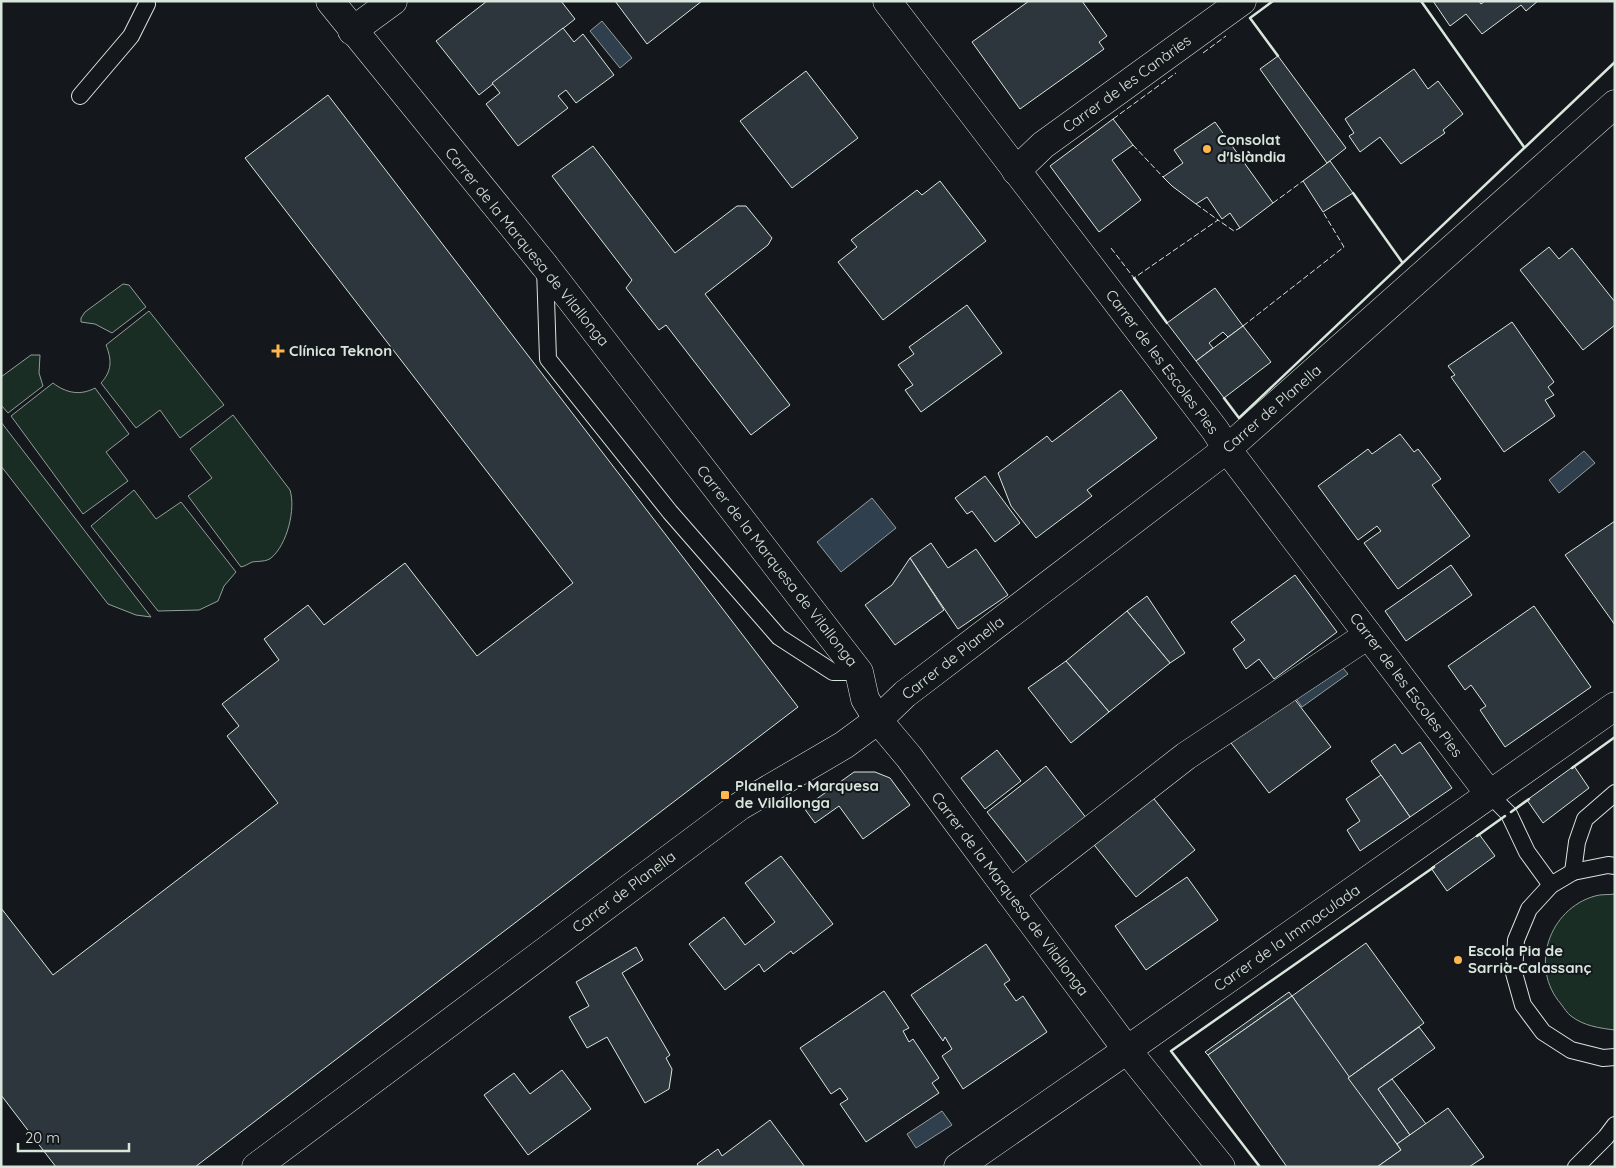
<svg xmlns="http://www.w3.org/2000/svg" width="1616" height="1168" viewBox="0 0 1616 1168" font-family="Quicksand,sans-serif">
<style>
.green{fill:#1a2d24;stroke:#939e99}
.water{fill:#2f3f4d;stroke:#939e99}
.building{fill:#2c363c;stroke:#d8e6dc}
.lines{fill:none;stroke-linecap:round;stroke-linejoin:round}
.service-casing{stroke:#d8e6dc;stroke-width:18}
.minor-casing{stroke:#d8e6dc;stroke-width:29}
.service{stroke:#14181c;stroke-width:16}
.minor{stroke:#14181c;stroke-width:28}
.fence{stroke:#d8e6dc;stroke-width:1;stroke-dasharray:6 2.5;stroke-linecap:butt}
.wall{stroke:#d8e6dc;stroke-width:2.5}
.poi-dot{fill:#ffb74d;stroke:#14181c;stroke-width:2}
.labels{text-anchor:middle;stroke-width:4;stroke-linejoin:round;paint-order:stroke}
.street-label{font-size:15px;fill:#d8e6dc;stroke:#14181c}
.poi-label{font-size:15px;font-weight:bold;fill:#d8e6dc;stroke:#14181c;text-anchor:start}
</style>
<rect width="100%" height="100%" fill="#14181c"/>
<g class="green">
<path d="M123,284L129,285L146,307L112,333L95,324L81,322V318L85,312Z"/>
<path d="M149,311L224,405L180,438L160,410L136,428L101,383C112,371 112,360 106,345Z"/>
<path d="M31,355H40L39,373L43,386L8,413L1,405V377Z"/>
<path d="M53,383C66,393 80,396 95,388L129,434L106,452L128,481L83,514L11,416Z"/>
<path d="M233,415L290,490C296,509 287,545 271,558C266,562 258,561 252,562C248,564 245,566 241,567L188,496L212,478L190,449Z"/>
<path d="M1,423V422L151,617L136,615L108,604L1,466Z"/>
<path d="M134,490L156,519L181,502L236,572L224,586L218,601L199,610L158,611L91,526Z"/>
<path d="M1615,894V1030C1599,1028 1584,1026 1571,1016C1567,1013 1564,1008 1561,1004C1529,967 1549,909 1595,896C1601,894 1609,895 1615,894Z"/>
</g>
<g class="water">
<path d="M602,21L632,58L620,68L590,31Z"/>
<path d="M1584,451L1595,463L1559,493L1549,480Z"/>
<path d="M872,498L896,528L841,572L817,542Z"/>
<path d="M1338,662L1348,674L1302,707L1293,694Z"/>
<path d="M942,1111L952,1125L916,1148L907,1134Z"/>
</g>
<g class="building">
<path d="M487,1H561L575,19L479,95L436,41Z"/>
<path d="M615,1H702L647,44Z"/>
<path d="M1029,1H1082L1107,36L1099,42L1104,49L1020,109L972,42Z"/>
<path d="M1433,1H1479L1481,4L1485,1H1538L1526,11L1521,5L1482,34L1466,14L1450,26Z"/>
<path d="M563,28L574,42L583,34L614,75L576,103L566,90L558,96L568,108L518,146L486,104L500,93L492,83Z"/>
<path d="M1278,56L1346,148L1327,163L1260,69Z"/>
<path d="M1414,69L1428,89L1438,81L1463,114L1443,130L1445,133L1401,164L1380,137L1360,152L1349,136L1354,133L1345,119Z"/>
<path d="M806,71L858,138L792,188L740,121Z"/>
<path d="M328,95L798,707L195,1167H56L1,1095V908L53,975L278,803L227,736L239,726L222,704L279,660L264,639L308,605L324,625L405,563L477,656L573,583L245,158Z"/>
<path d="M1113,119L1133,145L1112,160L1141,200L1099,232L1050,166Z"/>
<path d="M1215,122L1273,203L1240,228L1230,213L1222,219L1207,197L1196,204L1172,186L1163,177L1183,163L1174,150Z"/>
<path d="M593,146L675,253L737,206H746L772,238L768,245L705,294L790,405L751,435L666,325L659,330L626,288L632,280L552,176Z"/>
<path d="M1330,161L1353,193L1323,212L1303,181Z"/>
<path d="M940,181L986,241L883,320L838,262L857,247L851,240L917,190L922,195Z"/>
<path d="M1549,247L1559,259L1572,248L1615,302V325L1583,350L1520,270Z"/>
<path d="M1215,288L1243,326L1228,337L1223,332L1209,343L1213,348L1196,361L1167,323Z"/>
<path d="M967,305L1002,353L921,412L905,390L913,385L898,365L914,354L909,347Z"/>
<path d="M1512,322L1554,382L1548,387L1554,395L1545,400L1555,416L1504,452L1451,377L1455,375L1448,366Z"/>
<path d="M1243,326L1271,362L1224,398L1196,361Z"/>
<path d="M1121,390L1157,438L1087,490L1092,496L1036,538L1011,506L998,473L1047,436L1052,442Z"/>
<path d="M1400,434L1414,452L1418,449L1441,479L1432,485L1470,536L1398,589L1364,543L1381,531L1377,526L1358,540L1318,486L1368,449L1372,454Z"/>
<path d="M985,476L1020,523L995,542L972,511L967,514L955,498Z"/>
<path d="M1615,521V625L1565,555Z"/>
<path d="M931,543L948,568L976,549L1008,595L958,629L910,558Z"/>
<path d="M910,558L944,610L895,645L865,605L892,585Z"/>
<path d="M1451,565L1472,595L1406,641L1385,611Z"/>
<path d="M1295,575L1337,632L1274,679L1259,659L1246,669L1233,649L1245,640L1231,622Z"/>
<path d="M1147,596L1185,653L1170,663L1127,611Z"/>
<path d="M1534,606L1591,687L1505,747L1480,710L1486,706L1471,685L1465,690L1448,666Z"/>
<path d="M1127,611L1170,663L1109,712L1066,661Z"/>
<path d="M1066,661L1109,712L1071,743L1028,688Z"/>
<path d="M1290,693L1331,747L1269,793L1228,739Z"/>
<path d="M1420,742L1452,788L1410,817L1371,761L1395,744L1402,754Z"/>
<path d="M997,750L1021,781L985,809L961,778Z"/>
<path d="M1046,766L1087,819L1029,865L987,812Z"/>
<path d="M1574,766L1589,788L1543,823L1527,800Z"/>
<path d="M854,772H875L890,778L910,805L863,839L839,806L815,823L804,808Z"/>
<path d="M1381,775L1410,817L1360,851L1347,830L1360,821L1346,799Z"/>
<path d="M1150,794L1195,850L1136,897L1091,841Z"/>
<path d="M1479,834L1495,856L1447,891L1431,868Z"/>
<path d="M781,856L833,924L793,954L791,951L764,972L759,964L725,990L689,944L724,917L745,945L775,922L745,883Z"/>
<path d="M1187,877L1218,920L1146,970L1115,926Z"/>
<path d="M1366,943L1424,1023L1348,1078L1292,996Z"/>
<path d="M986,944L1010,980L1004,984L1016,1001L1023,996L1047,1032L963,1089L942,1056L952,1049L945,1037L943,1041L911,995Z"/>
<path d="M636,947L643,960L622,973L670,1055L666,1058L672,1069L669,1089L645,1103L607,1037L587,1048L569,1017L589,1006L576,982Z"/>
<path d="M884,991L909,1028L903,1031L909,1042L913,1039L939,1078L932,1083L939,1093L866,1142L840,1104L848,1099L840,1088L831,1094L800,1048Z"/>
<path d="M1289,992L1292,996L1208,1055L1205,1052Z"/>
<path d="M1292,996L1401,1150L1377,1167H1287L1208,1055Z"/>
<path d="M1419,1027L1435,1048L1378,1089L1410,1135L1397,1144L1348,1078Z"/>
<path d="M562,1070L591,1109L528,1155L484,1095L514,1073L530,1094Z"/>
<path d="M1392,1079L1426,1124L1410,1135L1378,1089Z"/>
<path d="M1448,1108L1484,1157L1469,1167H1377L1401,1150L1397,1144Z"/>
<path d="M770,1120L805,1167H699L697,1164L718,1149L722,1156Z"/>
</g>
<g class="lines">
<defs>
<g id="service">
<path d="M80,96L131,36L147,4"/>
<path d="M545,268L548,359L670,512L779,637L833,672H859"/>
<path d="M1490,795L1509,814L1527,852L1551,885"/>
<path d="M1615,866L1608,865L1573,872L1551,885L1529,909L1516,940L1514,973L1523,1005L1543,1032L1571,1050L1603,1058L1615,1057"/>
<path d="M1573,872L1577,842L1585,819L1615,793"/>
<path d="M1576,1167L1606,1137L1615,1125"/>
</g>
<g id="minor">
<path d="M330,1L545,266L859,672L865,699L878,720L909,757L1127,1050L1221,1167"/>
<path d="M887,1L1215,430L1227,449L1490,795"/>
<path d="M352,31L393,1"/>
<path d="M1016,171L1043,145L1242,1"/>
<path d="M1010,893L1186,756L1368,635"/>
<path d="M256,1167L740,806L844,745L878,720L905,694L1227,449L1615,104"/>
<path d="M958,1167L1127,1050L1615,706"/>
</g>
</defs>
<use href="#service" class="service-casing"/>
<use href="#minor" class="minor-casing"/>
<use href="#service" class="service"/>
<use href="#minor" class="minor"/>
<g class="fence">
<path d="M1203,53L1226,36"/>
<path d="M1113,119L1176,73"/>
<path d="M1133,145L1163,177"/>
<path d="M1273,203L1303,181"/>
<path d="M1196,204L1218,220"/>
<path d="M1111,248L1134,278L1218,220L1234,231L1240,228"/>
<path d="M1243,326L1344,247L1323,212"/>
</g>
<g class="wall">
<path d="M1273,1L1250,18L1278,56"/>
<path d="M1421,1L1524,147"/>
<path d="M1353,193L1402,262"/>
<path d="M1134,278L1167,323"/>
<path d="M1224,398L1239,418L1615,62"/>
<path d="M1572,768L1615,737"/>
<path d="M1511,812L1529,799"/>
<path d="M1477,836L1505,816"/>
<path d="M1260,1167L1171,1051L1434,867"/>
</g>
</g>
<g class="poi-dot">
<circle cx="1207" cy="149" r="5"/>
<path d="M275.5 343.5h5v5h5v5h-5v5h-5v-5h-5v-5h5z"/>
<rect x="720" y="790" width="10" height="10" rx="2.5"/>
<circle cx="1458" cy="960" r="5"/>
</g>
<g class="labels">
<g class="street-label">
<text transform="translate(1127 84) rotate(-36)" y="5">Carrer de les Canàries</text>
<text transform="translate(527 247) rotate(51)" y="5">Carrer de la Marquesa de Vilallonga</text>
<text transform="translate(1162 362) rotate(53)" y="5">Carrer de les Escoles Pies</text>
<text transform="translate(1272 409) rotate(-41)" y="5">Carrer de Planella</text>
<text transform="translate(777 566) rotate(52)" y="5">Carrer de la Marquesa de Vilallonga</text>
<text transform="translate(953 658) rotate(-38)" y="5">Carrer de Planella</text>
<text transform="translate(1406 685) rotate(53)" y="5">Carrer de les Escoles Pies</text>
<text transform="translate(624 892) rotate(-37)" y="5">Carrer de Planella</text>
<text transform="translate(1010 894) rotate(53)" y="5">Carrer de la Marquesa de Vilallonga</text>
<text transform="translate(1287 938) rotate(-35)" y="5">Carrer de la Immaculada</text>
</g>
<g class="poi-label">
<text x="1217" y="145">Consolat<tspan x="1217" dy="17">d'Islàndia</tspan></text>
<text x="289" y="356">Clínica Teknon</text>
<text x="735" y="791">Planella - Marquesa<tspan x="735" dy="17">de Vilallonga</tspan></text>
<text x="1468" y="956">Escola Pia de<tspan x="1468" dy="17">Sarrià-Calassanç</tspan></text>
</g>
</g>
<rect width="1616" height="1168" fill="none" stroke="#d8e6dc" stroke-width="5"/>
<path d="M18 1143v8h111v-8" fill="none" stroke="#d8e6dc" stroke-width="2.5"/>
<text x="25" y="1143" font-size="15" fill="#d8e6dc" stroke="#14181c" stroke-width="4" paint-order="stroke">20 m</text>
</svg>
